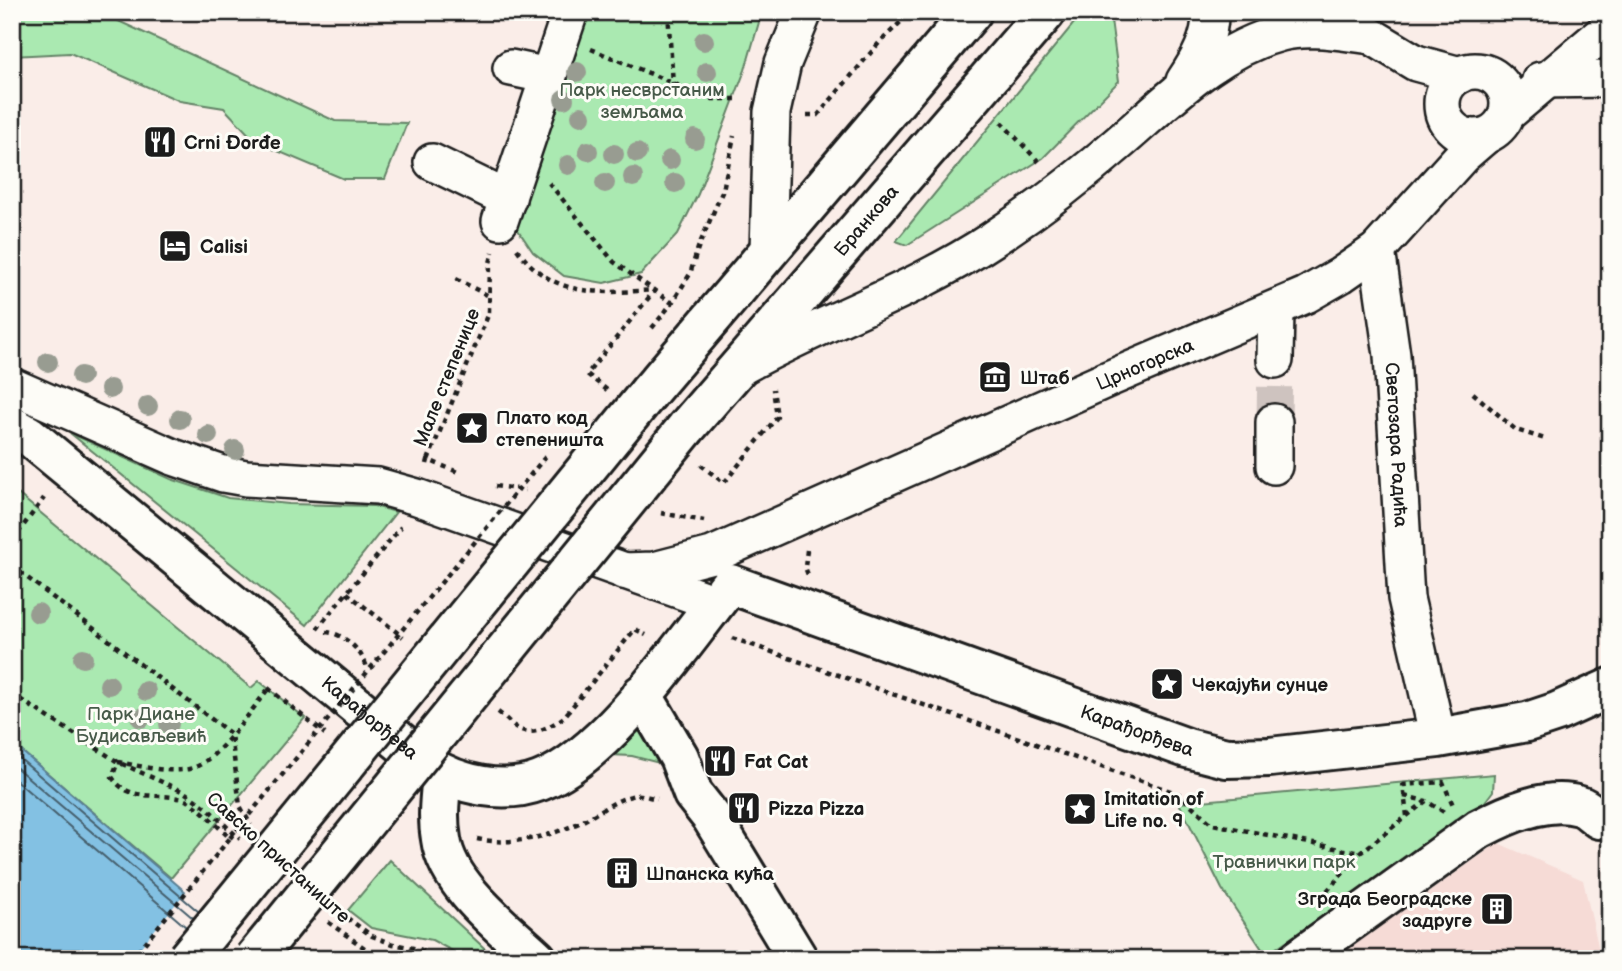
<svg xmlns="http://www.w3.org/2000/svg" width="1622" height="971" viewBox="0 0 1622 971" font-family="'Balsamiq Sans',sans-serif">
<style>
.built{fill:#f6dbd6}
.green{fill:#aae9b1;stroke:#638266;stroke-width:2}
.water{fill:#83c1e3;stroke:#5a7f93;stroke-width:2}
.pier{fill:#faede8}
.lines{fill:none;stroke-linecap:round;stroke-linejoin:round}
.shore{stroke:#455e6c;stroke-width:2}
.minor-tunnel{stroke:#cec3bf;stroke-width:35;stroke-dasharray:35 18;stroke-linecap:butt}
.minor-casing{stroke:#1c1c1c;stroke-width:40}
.major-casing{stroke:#1c1c1c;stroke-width:44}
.path{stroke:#1c1c1c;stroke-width:4.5;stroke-dasharray:5 5;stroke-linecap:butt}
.minor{stroke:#fdfcf7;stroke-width:35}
.major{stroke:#fdfcf7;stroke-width:38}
.major-bridge-casing{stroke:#1c1c1c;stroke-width:44;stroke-linecap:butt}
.path-bridge{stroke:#1c1c1c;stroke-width:4.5;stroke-dasharray:5 5;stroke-linecap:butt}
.major-bridge{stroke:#fdfcf7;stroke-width:38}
.tree{fill:#989c91}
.labels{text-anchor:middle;stroke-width:6;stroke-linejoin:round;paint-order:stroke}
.park-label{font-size:19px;fill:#475a49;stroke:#fdfcf7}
.poi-label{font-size:19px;font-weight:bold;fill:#1c1c1c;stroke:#fdfcf7;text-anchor:start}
.street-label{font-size:19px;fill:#1c1c1c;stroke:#fdfcf7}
</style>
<rect width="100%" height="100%" fill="#faede8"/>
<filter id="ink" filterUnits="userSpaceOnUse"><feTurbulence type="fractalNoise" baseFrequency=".0143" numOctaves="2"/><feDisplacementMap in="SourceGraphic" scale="14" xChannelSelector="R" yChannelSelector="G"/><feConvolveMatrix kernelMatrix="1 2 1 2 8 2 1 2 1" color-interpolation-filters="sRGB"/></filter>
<g filter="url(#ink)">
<path class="built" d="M1498,843L1583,880L1601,959H1335Z"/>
<g class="green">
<path d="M12,12H99L335,121L407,123L385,179H344L256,142L224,108L180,101L70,53L12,56Z"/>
<path d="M581,12H762L745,70L698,194L678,234L641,274L604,283L564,276L533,252L512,221Z"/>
<path d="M1083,12H1110L1119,81L1043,158L907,245L896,241Z"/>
<path d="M70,433L171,479L228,498L289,504L374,506L396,512L307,625Z"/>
<path d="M12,489L251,688L259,681L305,718L171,878L12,743Z"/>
<path d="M643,719L671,766L632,756L611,755Z"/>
<path d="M1494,774L1493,791L1481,807L1266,955L1222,889L1179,803Z"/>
<path d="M390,860L496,959H467L432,940L371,928L348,910Z"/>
</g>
<path class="water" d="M12,743L264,959H12Z"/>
<path class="pier" d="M188,889L266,956L267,959H131Z"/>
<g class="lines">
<g class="shore">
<path d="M12,752L199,912"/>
<path d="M12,764L193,918"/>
<path d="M12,777L186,927"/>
</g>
<path class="minor-tunnel" d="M1274,422L1275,360"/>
<defs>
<g id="minor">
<path d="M1348,22L1416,63L1460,75"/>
<path d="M511,68L549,76"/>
<circle cx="1475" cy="104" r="33"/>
<path d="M1540,80L1610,79"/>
<path d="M1184,81C1198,60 1211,38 1210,12"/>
<path d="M1507,114L1610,27"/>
<path d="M432,162L508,199"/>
<path d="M500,221L570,12"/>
<path id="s1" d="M1377,250L1392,355L1406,598L1438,738"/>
<path d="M768,251L772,112L783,63L804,12"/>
<path d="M1275,360L1276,309"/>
<path d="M741,367C824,321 913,292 993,239C1037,210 1080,177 1120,142C1169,100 1216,50 1281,33C1308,26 1339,32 1366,35"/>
<path d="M12,386L173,457L223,474L246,478L378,486L417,497L715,603"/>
<path d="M1274,466V422"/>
<path id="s2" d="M623,571L654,570L712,555L1106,380L1306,295L1341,275L1377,250L1462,156L1484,137"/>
</g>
<g id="major">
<path d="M649,392L972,12"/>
<path id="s3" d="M12,426L28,435L428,765C458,785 504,795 540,781C608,755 684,642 730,584L1187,748L1226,758L1270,757L1438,738L1527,722L1557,712L1610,688"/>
<path id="s4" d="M686,428L1046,12"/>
<path d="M642,694L679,757L693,794L712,818L798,959"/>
<path d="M442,774C440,796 437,818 441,839C447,885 505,929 537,959"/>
<path d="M1298,959L1479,829C1507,814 1547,796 1580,806C1587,808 1593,815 1599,819"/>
</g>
</defs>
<use href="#minor" class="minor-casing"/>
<use href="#major" class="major-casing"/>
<g class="path">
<path d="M516,12L533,21"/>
<path d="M668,12L673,84"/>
<path d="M591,49L711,99H741"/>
<path d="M807,115H818L879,43L911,12"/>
<path d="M1001,122L1041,164"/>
<path d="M549,183L614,262L672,303"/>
<path d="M517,249C553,299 600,293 655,290"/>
<path d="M456,279L489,296"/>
<path d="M652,328L672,303L690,274L698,248L723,190L734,136"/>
<path d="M607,390L587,374L655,290"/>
<path d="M1473,393L1516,430L1545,439"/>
<path d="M428,460L489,313L490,263L493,252"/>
<path d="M427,464L428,460L458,472"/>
<path d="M701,465L724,483L777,417L773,389"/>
<path d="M495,486L525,490"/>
<path d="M661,513L704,521"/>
<path d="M12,541L44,498"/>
<path d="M807,550L805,567L808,575"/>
<path d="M12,566L231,734L240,806L251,825"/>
<path d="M347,593L403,637"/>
<path d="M317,629L401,527"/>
<path d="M326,632C344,633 363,652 367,668"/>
<path d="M732,638L1179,794L1212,824L1360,853"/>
<path d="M268,688L325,734"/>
<path d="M12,694L118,762L184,792L206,807L240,839"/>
<path d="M498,712C505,717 513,727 521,730C535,736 553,725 564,717L635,629L646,635"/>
<path d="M1404,796L1426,801"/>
<path d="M1407,816L1403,785L1443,782L1453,805"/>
<path d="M477,839C513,846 550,837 583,821C600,812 617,798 636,795C643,794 651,798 657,799"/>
<path d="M1327,891L1360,853L1426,801L1444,812"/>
<path d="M339,912L372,936L393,944L419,949L441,959"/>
<path d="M328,922L380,959"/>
<path d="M132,959L230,838C220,829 199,806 188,801C163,790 130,805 112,777L118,762C141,766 166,773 189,769C216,764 251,710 269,688"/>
</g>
<use href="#minor" class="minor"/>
<use href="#major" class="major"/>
<defs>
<g id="major-bridge">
<path d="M187,959L649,392"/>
<path d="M254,959L686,428"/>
</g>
</defs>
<use href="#major-bridge" class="major-bridge-casing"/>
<path class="path-bridge" d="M230,838L546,456"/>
<use href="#major-bridge" class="major-bridge"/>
</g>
<g class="tree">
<circle cx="704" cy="41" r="10"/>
<circle cx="577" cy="72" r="10"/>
<circle cx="707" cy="72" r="10"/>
<circle cx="564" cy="99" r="10"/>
<circle cx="581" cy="116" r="10"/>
<circle cx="695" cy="139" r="10"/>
<circle cx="588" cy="151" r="10"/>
<circle cx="637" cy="153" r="10"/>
<circle cx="614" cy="154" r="10"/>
<circle cx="670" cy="160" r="10"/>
<circle cx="568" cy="165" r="10"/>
<circle cx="633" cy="177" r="10"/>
<circle cx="605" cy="183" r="10"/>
<circle cx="675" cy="183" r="10"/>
<circle cx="48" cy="362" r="10"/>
<circle cx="81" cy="376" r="10"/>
<circle cx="110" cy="389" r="10"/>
<circle cx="148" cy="406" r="10"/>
<circle cx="180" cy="419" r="10"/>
<circle cx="208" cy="435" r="10"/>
<circle cx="235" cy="450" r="10"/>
<circle cx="38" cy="613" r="10"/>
<circle cx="83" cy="658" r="10"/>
<circle cx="109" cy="685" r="10"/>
<circle cx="146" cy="691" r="10"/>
<circle cx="141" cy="718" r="10"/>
<circle cx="169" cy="724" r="10"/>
</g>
</g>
<defs>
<symbol id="restaurant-square" viewBox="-11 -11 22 22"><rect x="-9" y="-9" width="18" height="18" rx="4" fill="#1c1c1c" stroke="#fdfcf7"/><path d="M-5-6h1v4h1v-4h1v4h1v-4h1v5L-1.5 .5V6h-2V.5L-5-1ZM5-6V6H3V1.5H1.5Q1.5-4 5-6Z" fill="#fff"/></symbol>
<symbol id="hotel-square" viewBox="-11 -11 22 22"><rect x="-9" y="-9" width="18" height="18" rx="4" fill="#1c1c1c" stroke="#fdfcf7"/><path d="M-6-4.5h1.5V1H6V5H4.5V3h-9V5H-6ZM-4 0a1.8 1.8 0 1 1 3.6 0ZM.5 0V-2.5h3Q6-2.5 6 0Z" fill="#fff"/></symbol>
<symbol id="museum-square" viewBox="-11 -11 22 22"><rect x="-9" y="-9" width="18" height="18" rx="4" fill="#1c1c1c" stroke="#fdfcf7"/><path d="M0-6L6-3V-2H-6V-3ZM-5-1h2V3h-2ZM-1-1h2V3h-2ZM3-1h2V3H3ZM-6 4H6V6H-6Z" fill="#fff"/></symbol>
<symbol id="sight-square" viewBox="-11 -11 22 22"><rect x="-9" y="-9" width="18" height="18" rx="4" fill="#1c1c1c" stroke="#fdfcf7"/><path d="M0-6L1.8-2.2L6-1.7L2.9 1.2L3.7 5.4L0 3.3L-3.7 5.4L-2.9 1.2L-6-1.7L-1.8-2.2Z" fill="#fff"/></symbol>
<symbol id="building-square" viewBox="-11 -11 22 22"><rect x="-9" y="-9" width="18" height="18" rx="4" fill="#1c1c1c" stroke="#fdfcf7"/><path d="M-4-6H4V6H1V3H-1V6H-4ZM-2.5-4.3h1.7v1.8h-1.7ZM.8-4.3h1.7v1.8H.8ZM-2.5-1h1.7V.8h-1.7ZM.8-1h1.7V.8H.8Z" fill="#fff"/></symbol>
</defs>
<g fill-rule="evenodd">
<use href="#restaurant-square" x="141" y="123" width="38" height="38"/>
<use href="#hotel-square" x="156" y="227" width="38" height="38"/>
<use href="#museum-square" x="976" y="358" width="38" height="38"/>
<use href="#sight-square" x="453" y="409" width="38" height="38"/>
<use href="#sight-square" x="1148" y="665" width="38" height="38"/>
<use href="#restaurant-square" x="701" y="742" width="38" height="38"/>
<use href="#restaurant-square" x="725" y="789" width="38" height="38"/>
<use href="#sight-square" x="1061" y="790" width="38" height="38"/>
<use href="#building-square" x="603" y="854" width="38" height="38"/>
<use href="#building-square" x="1478" y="890" width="38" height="38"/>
</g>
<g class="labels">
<g class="park-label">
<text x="642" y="96">Парк несврстаним<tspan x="642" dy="22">земљама</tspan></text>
<text x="141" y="720">Парк Диане<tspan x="141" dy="22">Будисављевић</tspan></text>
<text x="1284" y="868">Травнички парк</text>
</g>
<g class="poi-label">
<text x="184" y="149">Crni Đorđe</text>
<text x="200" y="253">Calisi</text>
<text x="1020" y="384">Штаб</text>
<text x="496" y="424">Плато код<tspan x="496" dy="22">степеништа</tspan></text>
<text x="1192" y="691">Чекајући сунце</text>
<text x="744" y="768">Fat Cat</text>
<text x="1104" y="805">Imitation of<tspan x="1104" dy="22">Life no. 9</tspan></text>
<text x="768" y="815">Pizza Pizza</text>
<text x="646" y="880">Шпанска кућа</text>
<text x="1472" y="905" text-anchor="end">Зграда Београдске<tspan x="1472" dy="22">задруге</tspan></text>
</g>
<g class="street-label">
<text dy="7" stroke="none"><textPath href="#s4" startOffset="275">Бранкова</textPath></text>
<text dy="7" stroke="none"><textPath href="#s2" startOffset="564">Црногорска</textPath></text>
<text transform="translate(446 377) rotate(-68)" y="7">Мале степенице</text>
<text dy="7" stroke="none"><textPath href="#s1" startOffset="196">Светозара Радића</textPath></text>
<text dy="7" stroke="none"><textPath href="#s3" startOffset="462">Карађорђева</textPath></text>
<text dy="7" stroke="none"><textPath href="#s3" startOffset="1363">Карађорђева</textPath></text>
<text transform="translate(279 857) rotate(42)" y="7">Савско пристаниште</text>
</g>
</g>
<rect width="1622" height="971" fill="none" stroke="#fdfcf7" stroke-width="42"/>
<rect x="21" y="21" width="1580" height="929" fill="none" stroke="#1c1c1c" stroke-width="2.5" filter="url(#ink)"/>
</svg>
